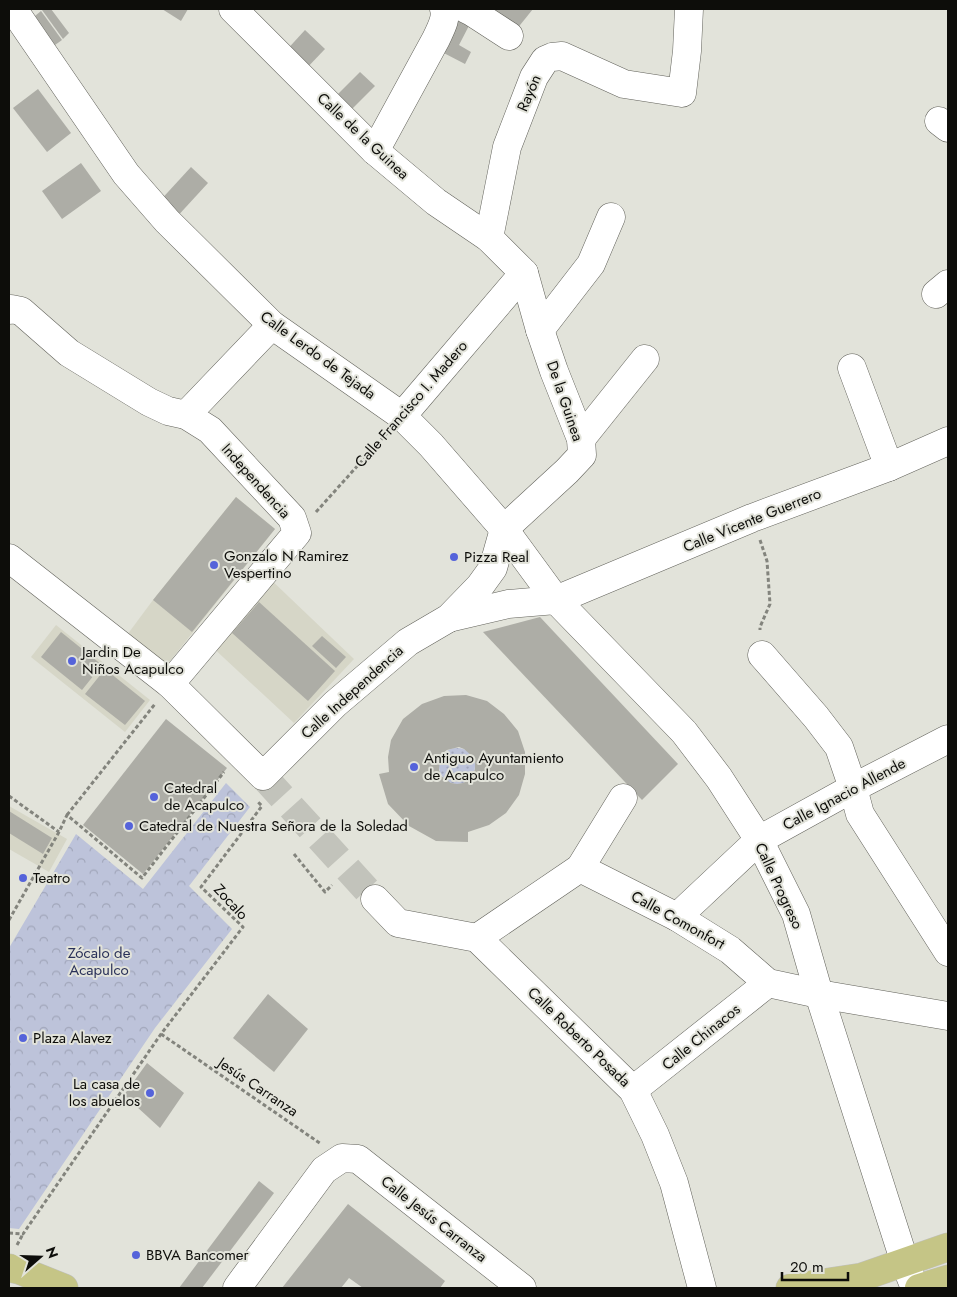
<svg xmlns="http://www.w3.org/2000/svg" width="957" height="1297" viewBox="0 0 957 1297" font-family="Jost,sans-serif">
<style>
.built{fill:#d6d6c7}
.park{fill:url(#park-crowns)}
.garden{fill:url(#garden-dots)}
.building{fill:#adada6;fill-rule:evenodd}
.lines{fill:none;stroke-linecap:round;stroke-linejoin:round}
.minor-tunnel{stroke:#c2c3bb;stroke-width:28;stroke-dasharray:28 14;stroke-linecap:butt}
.minor-casing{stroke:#62625b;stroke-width:29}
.major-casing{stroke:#c0c0bf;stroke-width:29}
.path{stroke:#83847d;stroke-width:3;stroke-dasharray:4 2.5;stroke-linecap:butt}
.minor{stroke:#fff;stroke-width:28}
.major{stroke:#c5c586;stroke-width:28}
.poi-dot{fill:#5563da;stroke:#e2e3da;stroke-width:2}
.labels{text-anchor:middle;stroke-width:4;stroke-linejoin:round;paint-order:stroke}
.street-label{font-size:15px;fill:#0d0d0a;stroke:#e2e3da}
.poi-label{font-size:15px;fill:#0d0d0a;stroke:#e2e3da;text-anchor:start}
.park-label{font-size:15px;fill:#2a3159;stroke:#e2e3da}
</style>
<defs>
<pattern id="park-crowns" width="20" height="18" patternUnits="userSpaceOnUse" patternTransform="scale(1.25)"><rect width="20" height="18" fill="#bdc3da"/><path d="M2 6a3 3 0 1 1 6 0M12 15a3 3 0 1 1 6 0" fill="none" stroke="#a1a6ba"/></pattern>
<pattern id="garden-dots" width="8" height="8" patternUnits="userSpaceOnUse" patternTransform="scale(1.25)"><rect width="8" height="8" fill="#bdc3da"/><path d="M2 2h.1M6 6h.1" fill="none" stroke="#a1a6ba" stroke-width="1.8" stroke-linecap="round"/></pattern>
</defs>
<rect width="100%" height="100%" fill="#e2e3da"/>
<g class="built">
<path d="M236,497L275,529L166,666L127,635L153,600Z"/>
<path d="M267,576L354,659L294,723L209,644Z"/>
<path d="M56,625L150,700L125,732L31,657Z"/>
<path d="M9,806L67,839L49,872L9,849Z"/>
</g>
<path class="park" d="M226,783L250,807L189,886L232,929L155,1028L19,1229L9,1228V948L76,834L143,889Z"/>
<circle class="garden" cx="457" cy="766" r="18"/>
<g class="building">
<path d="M44,9H51L69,33L63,39L42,10Z"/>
<path d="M162,9H188L181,21Z"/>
<path d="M460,9L474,16L459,45L471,52L465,64L438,50Z"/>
<path d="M483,9H533L512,35Z"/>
<path d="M41,11L62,40L55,45L35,16Z"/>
<path d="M305,30L325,49L303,72L283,54Z"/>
<path d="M360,72L375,86L345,116L330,102Z"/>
<path d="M38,89L71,133L47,152L13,108Z"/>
<path d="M81,163L101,191L62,219L42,191Z"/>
<path d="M191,167L208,183L174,220L157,204Z"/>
<path d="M236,497L275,529L192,632L153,600Z"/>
<path d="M259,602L335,671L308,701L232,633Z"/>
<path d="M540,617L678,764L642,800L483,632Z"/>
<path d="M61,632L102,665L82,690L41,657Z"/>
<path d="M322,636L346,657L336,668L312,646Z"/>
<path d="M105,669L145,701L125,725L85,694Z"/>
<path d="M466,695L487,701L504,714L518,731L525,752V774L519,795L506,813L489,825L468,832V842L436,841L409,826L388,804L379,774L389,772L388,757L391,740L403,719L422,704L444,696ZM459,747L464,749L473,757L475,763V769L473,775L469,780L463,783L457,784L451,783L441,776L439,770L440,759L443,753L447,750Z"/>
<path d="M166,719L227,768L143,874L83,825Z"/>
<path d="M9,811L52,838L43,854L9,833Z"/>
<path d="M268,994L308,1029L274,1072L233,1038Z"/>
<path d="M147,1063L184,1093L160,1128L124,1095Z"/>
<path d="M259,1181L274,1193L202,1288H179Z"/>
<path d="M348,1204L445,1281L440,1288H363L349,1278L341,1288H282Z"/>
</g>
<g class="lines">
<path class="minor-tunnel" d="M263,776L375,899"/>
<defs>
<g id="minor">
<path d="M13,9L126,174L167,221L272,325L402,416L431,445L504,529L556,600L684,732L719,778L759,840L796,914L819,994L905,1263L915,1288"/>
<path d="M466,9L472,12L509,36"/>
<path d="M939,121L948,128"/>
<path d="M375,151L436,39C440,30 447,19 444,9"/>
<path d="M489,238L507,147L534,77L545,60L552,57L562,56L624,84L682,93L687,51L689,9"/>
<path d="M936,294L948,284"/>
<path d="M9,310L11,309L21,311L69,353L149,402L168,411L186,415L210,430L292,518L297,533L170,684"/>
<path d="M540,330L591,264L611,217"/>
<path d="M852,368L889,467"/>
<path d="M186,415L272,325"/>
<path d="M402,416L524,273"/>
<path d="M581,439L645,359"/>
<path d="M9,558L170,684L263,776L335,704L408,642L449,618L480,586L493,568L504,529L567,471L582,455L581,439L554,371L540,330L524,273L489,238L436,202L375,151L233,9"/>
<path d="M449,618L508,604L556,600L752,518L889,467L948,441"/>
<path d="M762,655L816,717L839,747L853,788L860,814L948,952"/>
<path d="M580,868L677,917L730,950L768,983L819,994L948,1016"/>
<path d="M375,899L398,923L477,938L633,1090L655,1135L674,1183L702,1288"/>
<path d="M677,917L759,840L853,788L948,739"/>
<path d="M477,938L580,868L623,798"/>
<path d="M633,1090L768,983"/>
<path d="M237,1288L324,1170L342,1158L358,1159L522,1288"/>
</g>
<g id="major">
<path d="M9,1268L19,1270L64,1288"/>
<path d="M790,1288L862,1277L948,1247"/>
<path d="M919,1288L948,1279"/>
</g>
</defs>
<use href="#minor" class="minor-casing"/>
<use href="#major" class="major-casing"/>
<g class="path">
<path d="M316,512L387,433"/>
<path d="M760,540L767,561L770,604L760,627V630"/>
<path d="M9,796L59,832"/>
<path d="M67,815L155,704"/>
<path d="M294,854L325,892L332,885"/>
<path d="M9,920L59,832L67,815L142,878L224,772"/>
<path d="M161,1034L321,1144"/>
<path d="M9,1233L23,1234L161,1034L243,927L201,887L262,806L257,801"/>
<path d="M17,1245L23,1234"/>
</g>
<use href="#minor" class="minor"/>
<use href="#major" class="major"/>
</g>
<g class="poi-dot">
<circle cx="454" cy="557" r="5"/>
<circle cx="214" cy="565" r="5"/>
<circle cx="72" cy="661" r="5"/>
<circle cx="414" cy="767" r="5"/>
<circle cx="154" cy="797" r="5"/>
<circle cx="129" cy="826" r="5"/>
<circle cx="23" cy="878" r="5"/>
<circle cx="23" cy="1038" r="5"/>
<circle cx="150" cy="1093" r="5"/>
<circle cx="136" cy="1255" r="5"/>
</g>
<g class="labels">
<g class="street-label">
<text transform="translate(529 93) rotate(-67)" y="5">Rayón</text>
<text transform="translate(363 136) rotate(43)" y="5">Calle de la Guinea</text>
<text transform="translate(318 355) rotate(36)" y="5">Calle Lerdo de Tejada</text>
<text transform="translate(565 401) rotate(71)" y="5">De la Guinea</text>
<text transform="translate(411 404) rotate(-49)" y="5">Calle Francisco I. Madero</text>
<text transform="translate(256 481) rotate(48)" y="5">Independencia</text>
<text transform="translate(752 520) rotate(-22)" y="5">Calle Vicente Guerrero</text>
<text transform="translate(352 692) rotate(-42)" y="5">Calle Independencia</text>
<text transform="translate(844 794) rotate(-28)" y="5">Calle Ignacio Allende</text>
<text transform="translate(779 886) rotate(65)" y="5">Calle Progreso</text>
<text transform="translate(231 902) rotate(47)" y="5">Zocalo</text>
<text transform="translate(678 920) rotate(29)" y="5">Calle Comonfort</text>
<text transform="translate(579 1037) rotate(44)" y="5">Calle Roberto Posada</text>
<text transform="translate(701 1037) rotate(-39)" y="5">Calle Chinacos</text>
<text transform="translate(258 1087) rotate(34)" y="5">Jesús Carranza</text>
<text transform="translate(434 1219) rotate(38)" y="5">Calle Jesús Carranza</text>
</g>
<g class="poi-label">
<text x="224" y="561">Gonzalo N Ramirez<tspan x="224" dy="17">Vespertino</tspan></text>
<text x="464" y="562">Pizza Real</text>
<text x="82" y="657">Jardin De<tspan x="82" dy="17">Niños Acapulco</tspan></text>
<text x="424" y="763">Antiguo Ayuntamiento<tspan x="424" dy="17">de Acapulco</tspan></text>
<text x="164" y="793">Catedral<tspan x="164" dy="17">de Acapulco</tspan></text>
<text x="139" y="831">Catedral de Nuestra Señora de la Soledad</text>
<text x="33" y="883">Teatro</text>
<text x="33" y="1043">Plaza Alavez</text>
<text x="140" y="1089" text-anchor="end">La casa de<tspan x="140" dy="17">los abuelos</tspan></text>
<text x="146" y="1260">BBVA Bancomer</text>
</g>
<g class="park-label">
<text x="99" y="958">Zócalo de<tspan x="99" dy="17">Acapulco</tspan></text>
</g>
</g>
<rect width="957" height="1297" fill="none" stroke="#0d0d0a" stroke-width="20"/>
<g transform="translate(40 1257) rotate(70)" stroke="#e2e3da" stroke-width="4" paint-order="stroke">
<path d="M0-4L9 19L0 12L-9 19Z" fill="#0d0d0a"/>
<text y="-8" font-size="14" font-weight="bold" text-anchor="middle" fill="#0d0d0a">N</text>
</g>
<path d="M782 1272v8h66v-8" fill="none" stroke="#0d0d0a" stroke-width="2.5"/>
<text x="790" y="1272" font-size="15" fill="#0d0d0a" stroke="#e2e3da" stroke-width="4" paint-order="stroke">20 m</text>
</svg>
